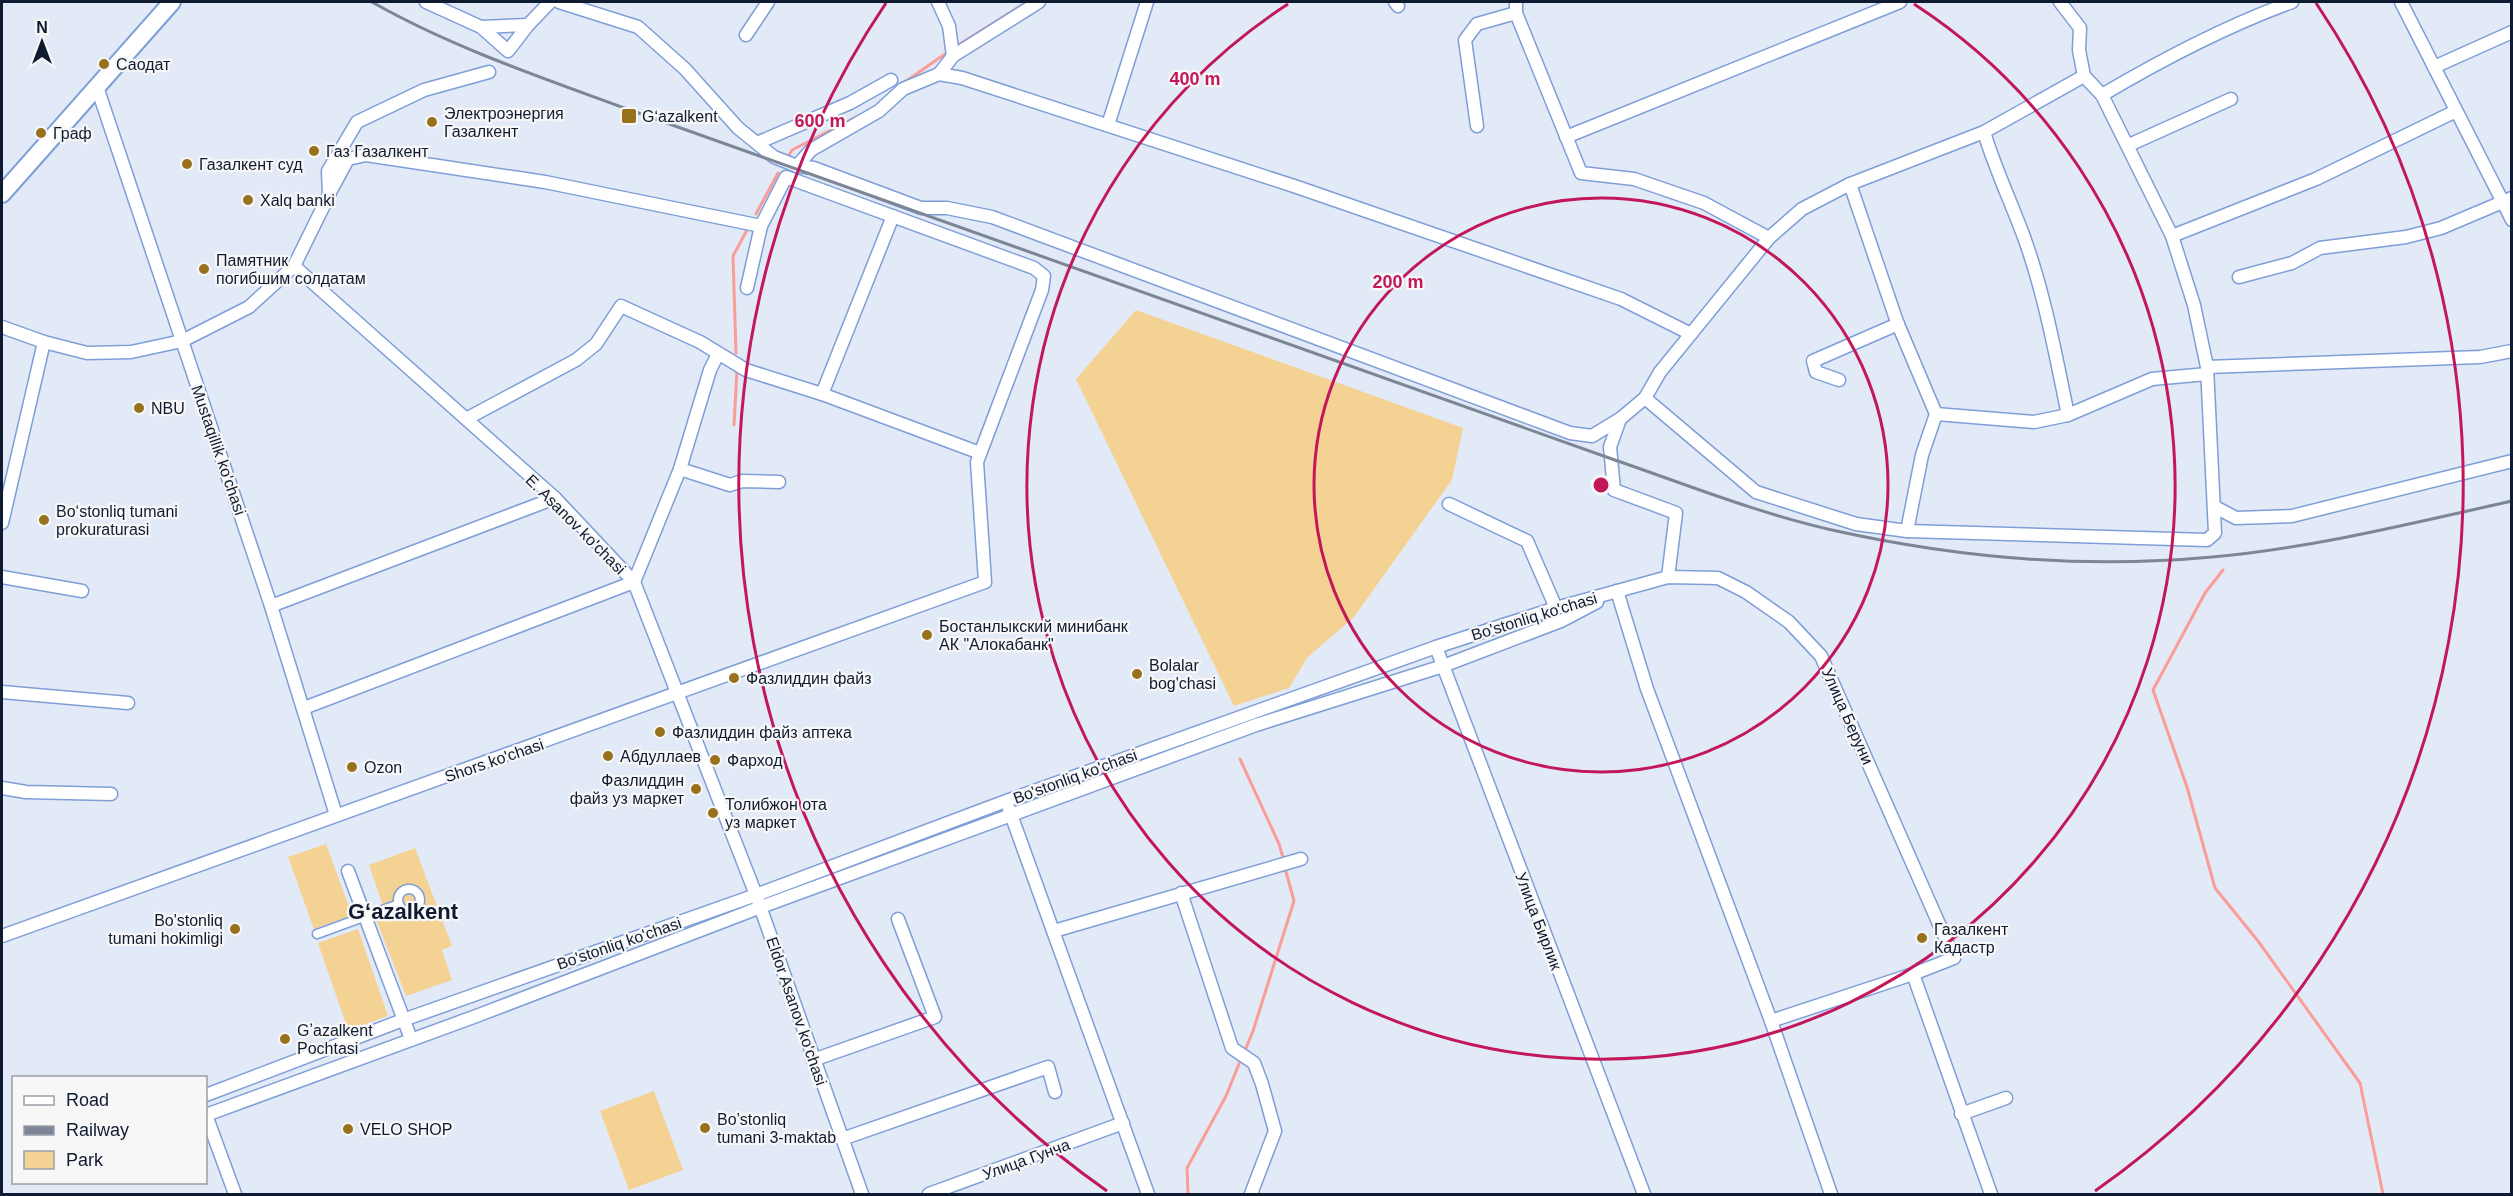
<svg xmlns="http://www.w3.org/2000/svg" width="2513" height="1196" viewBox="0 0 2513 1196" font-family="Helvetica,sans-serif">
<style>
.green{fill:#f4d294}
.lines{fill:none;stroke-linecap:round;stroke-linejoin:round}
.stream{stroke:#fa9d98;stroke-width:3}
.pedestrian-casing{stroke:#7e9ed8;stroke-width:11}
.minor-casing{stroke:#7e9ed8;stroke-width:15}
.secondary-casing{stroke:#7e9ed8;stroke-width:20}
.pedestrian{stroke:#fff;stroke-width:8}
.minor{stroke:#fff;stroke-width:12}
.secondary{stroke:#fff;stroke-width:16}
.rail{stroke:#7c8697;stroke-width:3}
.ring{fill:none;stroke:#c2185b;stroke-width:3}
.poi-dot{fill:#97711c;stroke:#f7f7f7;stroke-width:2}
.labels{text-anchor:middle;stroke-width:4.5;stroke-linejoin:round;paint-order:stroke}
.poi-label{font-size:16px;fill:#0f1b31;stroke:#f7f7f7;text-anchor:start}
.street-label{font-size:16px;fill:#0f1b31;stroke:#f7f7f7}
.district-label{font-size:22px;font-weight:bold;fill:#0f1b31;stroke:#f7f7f7}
.centre{fill:#c2185b;stroke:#f7f7f7;stroke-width:3}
.ring-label{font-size:18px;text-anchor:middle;font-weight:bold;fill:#c2185b;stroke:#f7f7f7;stroke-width:4.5;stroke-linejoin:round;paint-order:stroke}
</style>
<rect width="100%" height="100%" fill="#e3eaf7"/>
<g class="green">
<path d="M1136,310L1463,428L1452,480L1354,617L1307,658L1289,688L1234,706L1076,379Z"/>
<path d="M326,844L352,915L314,929L288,857Z"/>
<path d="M415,848L452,946L442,950L452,980L406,996L375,917L385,912L369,865Z"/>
<path d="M358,929L388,1016L348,1030L318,943Z"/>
<path d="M654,1091L683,1170L629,1190L600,1111Z"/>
</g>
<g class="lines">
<g class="stream">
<path d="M960,44L1027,2"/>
<path d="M902,84L945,54"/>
<path d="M787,158L792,150L858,116"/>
<path d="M756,214L778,173"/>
<path d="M736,353L733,256L747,230"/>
<path d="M734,425L737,370"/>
<path d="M2223,570L2205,593L2153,690L2187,787L2215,888L2258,941L2360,1083L2383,1194"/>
<path d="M1240,759L1279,844L1284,861"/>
<path d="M1244,1053L1253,1031L1294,901L1285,868"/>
<path d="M1188,1194L1187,1168L1226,1096L1241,1059"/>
</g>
<defs>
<g id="pedestrian">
<circle cx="409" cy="900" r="11"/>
<path d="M317,934L399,904"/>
</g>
<g id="minor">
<path d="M426,2L481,27L508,51L528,25L550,2"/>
<path d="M559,2L638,27L685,69L738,128L774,157L797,166L811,150L879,111L903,89L939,74L962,78L1294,186L1621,299L1691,334"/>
<path d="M938,2L949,26L953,56"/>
<path d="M1395,2L1398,6"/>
<path d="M1516,2V13L1581,173L1634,179L1704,203L1769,238"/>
<path d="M2401,2L2512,220"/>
<path d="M481,27L528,25"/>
<path d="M746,35L768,2"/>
<path d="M2434,67L2512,32"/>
<path d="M939,74L953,56L1039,2"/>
<path d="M97,87L271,606L336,815"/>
<path d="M2102,95C2163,59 2226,26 2292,2"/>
<path d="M1108,125L1147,2"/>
<path d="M1477,126L1465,40L1477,24L1516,13"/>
<path d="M1984,132C1995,169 2012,204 2025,240C2045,296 2056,357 2068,415"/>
<path d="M1566,137L1900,2"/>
<path d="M757,143L850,103L891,80"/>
<path d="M2129,145L2231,99"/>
<path d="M797,166L814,168L921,208H947L992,217L1570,433L1592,436L1620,419L1645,398L1660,372L1769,238L1802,209L1850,184L1984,132L2084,76"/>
<path d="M1850,184L1897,322L1936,414L1922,455L1907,531"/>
<path d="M329,194L348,159L366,155L545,182L761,226"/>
<path d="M2172,236L2316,179L2456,111"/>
<path d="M294,266L555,498L634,582L756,895L862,1194"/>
<path d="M2239,277L2292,263L2320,248L2406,237L2441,228L2512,198"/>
<path d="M2,327L44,342L87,353L131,352L182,341L249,307L294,266L329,195L328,171L357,122L424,90L489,72"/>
<path d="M2207,367L2480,357L2512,351"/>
<path d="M1839,380L1816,372L1813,361L1898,324"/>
<path d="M822,394L893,216"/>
<path d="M1645,398L1756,492L1856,524L1907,531L2207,540L2215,533L2207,367L2194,305L2172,236L2102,95L2084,76L2079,50L2080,28L2060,2"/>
<path d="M1936,414L2034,422L2068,415L2152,379L2207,374"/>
<path d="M466,419L576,360L596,344L621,306L700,342L746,370L822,394L980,453"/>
<path d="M1620,419L1610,447L1614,490L1676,513L1668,577"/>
<path d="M680,469L730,485L742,481L779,482"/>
<path d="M1449,504L1527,541L1556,608"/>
<path d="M2215,507L2236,518L2292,516L2512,461"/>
<path d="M2,523L44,342"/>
<path d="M2,577L82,591"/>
<path d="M1617,591L1647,689L1771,1021L1831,1194"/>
<path d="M271,606L555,498"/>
<path d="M1436,647L1644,1194"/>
<path d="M2,692L128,703"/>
<path d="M304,708L634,582L680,469L710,370L718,354"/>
<path d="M2,788L26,792L111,794"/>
<path d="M1009,809L1148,1194"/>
<path d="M348,871L411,1039"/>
<path d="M1181,893L1232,1048L1254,1063L1262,1084L1275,1131L1251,1194"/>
<path d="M1054,931L1301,859"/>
<path d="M2,936C329,817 658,703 985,582L977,462L1042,290L1044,276L1034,268L786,177L761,226L747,288"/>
<path d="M1913,974L1991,1194"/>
<path d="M813,1060L935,1017L898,919"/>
<path d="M206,1095L403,1020L756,895L1006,801L1436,647L1556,608L1668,577L1718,578L1746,592L1789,622L1821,656L1954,958L1913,974L1771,1021"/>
<path d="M1961,1114L2006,1098"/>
<path d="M206,1115L479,1015L761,907L1256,725L1443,666L1561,621L1597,602"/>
<path d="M206,1115L235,1194"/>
<path d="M842,1139L1048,1067L1055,1092"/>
<path d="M929,1194L1123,1123"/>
</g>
<path id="secondary" d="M2,194L172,2"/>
</defs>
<use href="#pedestrian" class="pedestrian-casing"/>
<use href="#minor" class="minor-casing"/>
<use href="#secondary" class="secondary-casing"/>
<use href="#pedestrian" class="pedestrian"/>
<use href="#minor" class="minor"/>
<use href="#secondary" class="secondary"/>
<path class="rail" d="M372,2C453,48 543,78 630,110L1612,459C1685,484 1757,513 1832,530C1957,558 2084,569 2212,557C2313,548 2413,523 2512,501"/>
</g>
<g class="ring">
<circle cx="1601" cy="485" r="287"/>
<path d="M1914 4A574 574 0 1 1 1288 4"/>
<path d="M1107 1191A862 862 0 0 1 886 3M2316 3A862 862 0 0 1 2095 1191"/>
</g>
<g class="poi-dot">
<circle cx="104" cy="64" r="6"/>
<rect x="621" y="108" width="16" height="16" rx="3"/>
<circle cx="432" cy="122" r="6"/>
<circle cx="41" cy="133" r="6"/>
<circle cx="314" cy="151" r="6"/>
<circle cx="187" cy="164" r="6"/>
<circle cx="248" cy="200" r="6"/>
<circle cx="204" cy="269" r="6"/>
<circle cx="139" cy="408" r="6"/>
<circle cx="44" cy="520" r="6"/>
<circle cx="927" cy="635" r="6"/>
<circle cx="1137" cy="674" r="6"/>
<circle cx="734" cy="678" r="6"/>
<circle cx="660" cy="732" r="6"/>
<circle cx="608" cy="756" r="6"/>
<circle cx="715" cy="760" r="6"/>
<circle cx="352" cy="767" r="6"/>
<circle cx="696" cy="789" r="6"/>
<circle cx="713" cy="813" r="6"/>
<circle cx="235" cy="929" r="6"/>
<circle cx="1922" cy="938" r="6"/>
<circle cx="285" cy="1039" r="6"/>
<circle cx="705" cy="1128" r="6"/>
<circle cx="348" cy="1129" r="6"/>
</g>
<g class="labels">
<g class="poi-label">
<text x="116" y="70">Саодат</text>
<text x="444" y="119">Электроэнергия<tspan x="444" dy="18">Газалкент</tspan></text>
<text x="642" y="122">Gʻazalkent</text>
<text x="53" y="139">Граф</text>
<text x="326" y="157">Газ Газалкент</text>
<text x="199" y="170">Газалкент суд</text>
<text x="260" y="206">Xalq banki</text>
<text x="216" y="266">Памятник<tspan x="216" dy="18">погибшим солдатам</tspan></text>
<text x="151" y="414">NBU</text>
<text x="56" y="517">Bo‘stonliq tumani<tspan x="56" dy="18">prokuraturasi</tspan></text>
<text x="939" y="632">Бостанлыкский минибанк<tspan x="939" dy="18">АК "Алокабанк"</tspan></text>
<text x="1149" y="671">Bolalar<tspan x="1149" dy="18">bog'chasi</tspan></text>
<text x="746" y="684">Фазлиддин файз</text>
<text x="672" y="738">Фазлиддин файз аптека</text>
<text x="620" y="762">Абдуллаев</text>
<text x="727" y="766">Фарход</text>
<text x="364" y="773">Ozon</text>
<text x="684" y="786" text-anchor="end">Фазлиддин<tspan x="684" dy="18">файз уз маркет</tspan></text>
<text x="725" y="810">Толибжон ота<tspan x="725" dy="18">уз маркет</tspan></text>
<text x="223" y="926" text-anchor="end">Bo'stonliq<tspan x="223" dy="18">tumani hokimligi</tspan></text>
<text x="1934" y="935">Газалкент<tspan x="1934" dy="18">Кадастр</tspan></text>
<text x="297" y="1036">Gʼazalkent<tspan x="297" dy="18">Pochtasi</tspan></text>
<text x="717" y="1125">Bo’stonliq<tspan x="717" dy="18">tumani 3-maktab</tspan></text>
<text x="360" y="1135">VELO SHOP</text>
</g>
<g class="street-label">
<text transform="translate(219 450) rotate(71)" y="6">Mustaqillik ko'chasi</text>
<text transform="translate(576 524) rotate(45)" y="6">E. Asanov ko'chasi</text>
<text transform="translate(1534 616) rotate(-17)" y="6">Bo'stonliq ko'chasi</text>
<text transform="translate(1848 716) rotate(66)" y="6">Улица Беруни</text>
<text transform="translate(494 760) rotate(-19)" y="6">Shors ko'chasi</text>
<text transform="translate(1075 776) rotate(-20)" y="6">Bo'stonliq ko'chasi</text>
<text transform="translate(1539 921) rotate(69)" y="6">Улица Бирлик</text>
<text transform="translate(619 943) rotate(-19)" y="6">Bo'stonliq ko'chasi</text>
<text transform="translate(797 1011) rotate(71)" y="6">Eldor Asanov ko'chasi</text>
<text transform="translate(1026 1159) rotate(-20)" y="6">Улица Гунча</text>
</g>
<g class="district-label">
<text x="403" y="919">Gʻazalkent</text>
</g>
</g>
<circle cx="1601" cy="485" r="9" class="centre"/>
<g class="ring-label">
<text x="1195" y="85">400 m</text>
<text x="820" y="127">600 m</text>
<text x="1398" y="288">200 m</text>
</g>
<rect width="2513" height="1196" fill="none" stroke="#0f1b31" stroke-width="6"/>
<rect x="12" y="1076" width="195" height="108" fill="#f7f7f7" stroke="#9a9fa8" stroke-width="1.5"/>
<rect x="24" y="1096" width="30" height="9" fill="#ffffff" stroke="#9a9fa8" stroke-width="1.5"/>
<text x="66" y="1106" font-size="18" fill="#0f1b31">Road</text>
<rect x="24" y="1126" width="30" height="9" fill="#7c8697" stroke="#9a9fa8" stroke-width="1.5"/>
<text x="66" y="1136" font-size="18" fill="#0f1b31">Railway</text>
<rect x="24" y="1151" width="30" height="18" fill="#f4d294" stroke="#9a9fa8" stroke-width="1.5"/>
<text x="66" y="1166" font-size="18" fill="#0f1b31">Park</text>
<g transform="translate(42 42)" stroke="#f7f7f7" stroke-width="4.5" paint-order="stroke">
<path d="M0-4.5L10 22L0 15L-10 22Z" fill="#0f1b31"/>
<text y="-9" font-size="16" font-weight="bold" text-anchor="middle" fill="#0f1b31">N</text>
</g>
</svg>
